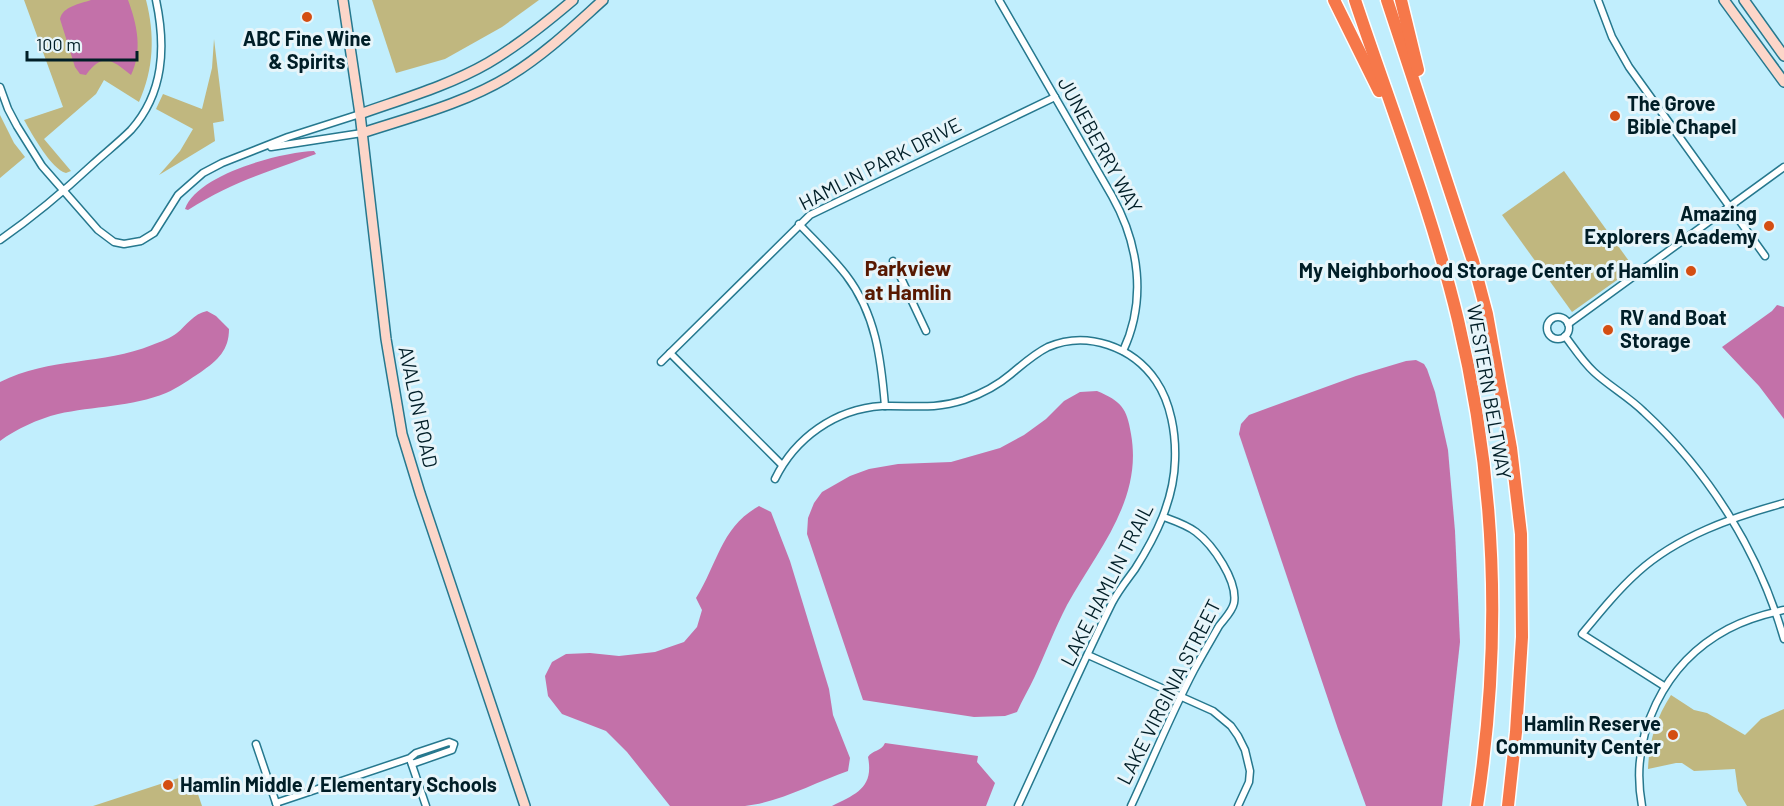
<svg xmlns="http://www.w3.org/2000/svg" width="1784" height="806" viewBox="0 0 1784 806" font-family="Barlow,sans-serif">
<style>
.green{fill:#c0b77f}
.water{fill:#c371a9}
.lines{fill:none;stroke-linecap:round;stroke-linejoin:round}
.street-casing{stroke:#26788e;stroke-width:9}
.secondary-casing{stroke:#26788e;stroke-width:12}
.highway-casing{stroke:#fff;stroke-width:15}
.street{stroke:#fff;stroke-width:6}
.secondary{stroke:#fcd6c9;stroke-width:9}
.highway{stroke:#f6784a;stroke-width:12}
.poi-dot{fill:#d44e12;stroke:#e7f5fa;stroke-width:2}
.labels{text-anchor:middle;stroke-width:6;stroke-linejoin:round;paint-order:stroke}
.poi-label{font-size:20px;font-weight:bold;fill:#001e27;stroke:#e7f5fa;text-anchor:start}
.street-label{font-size:20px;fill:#001e27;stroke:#e7f5fa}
.neighbourhood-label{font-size:21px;font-weight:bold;fill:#581800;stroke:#e7f5fa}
</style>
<rect width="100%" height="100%" fill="#c1eefd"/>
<g class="green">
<path d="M24,0H146C155,35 154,69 139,102L104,80L96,94L44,139L71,171L66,173C51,169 32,134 24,120L63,107Z"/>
<path d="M372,0H539L502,27L445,59L396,73Z"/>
<path d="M214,39L224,121L213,123L215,141L159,175L180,151L193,129L156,109L163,94L202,109L212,68Z"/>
<path d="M0,115L14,143L25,157L0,178Z"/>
<path d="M1564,171L1634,268L1572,312L1502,215Z"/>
<path d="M1671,695L1694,710L1707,713L1745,735L1761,719L1784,709V806H1747L1738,791L1735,769L1694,771L1682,763H1676L1648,769C1649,742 1656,718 1671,695Z"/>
<path d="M191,774L202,806H93Z"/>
</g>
<g class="water">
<path d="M91,0H128C137,24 143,51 131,75C112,60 103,52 86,75L80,74L75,67L60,19C63,6 80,4 91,0Z"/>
<path d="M314,151L316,154C268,172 232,182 188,210L185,209C197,174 282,152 314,151Z"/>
<path d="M1777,305L1784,307V419L1759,386L1722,347L1772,311Z"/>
<path d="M207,311L216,316L229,329C229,350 218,360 201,372C190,379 178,388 166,393C132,407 93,406 58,414C38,419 16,429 0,441V382C50,357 103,365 152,345C160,342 171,338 177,333C187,325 193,314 207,311Z"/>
<path d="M1416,360L1424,364L1427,369L1435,392L1448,450L1455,531L1460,642L1442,806H1366L1338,729L1239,434L1241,424L1249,415L1356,376L1406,361Z"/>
<path d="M1097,391C1121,401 1127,408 1131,434C1143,500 1097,551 1067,605C1055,628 1046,652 1035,676C1029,689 1022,700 1017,712L1005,716L974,717L863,700L807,534L808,518L814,503L822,492L850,476L869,469L898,464L951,462L1000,448L1024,435L1046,419L1064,401L1080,392Z"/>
<path d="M759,506L771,512L790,561L829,689L833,715L850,758L848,771C816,782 778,803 745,806C721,806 694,806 670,806L627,752L606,731L562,714L548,696L545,676L552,662L566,654L590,653L619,656L655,652L684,642L697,627L702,610L696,598C718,563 721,527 759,506Z"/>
<path d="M885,743L978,756L977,762L995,783L986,806H832C856,794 874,788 868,757C872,750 881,752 885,743Z"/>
</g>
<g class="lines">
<defs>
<g id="street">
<path d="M999,0L1112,196C1139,244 1147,300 1123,351"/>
<path d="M1598,0L1612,37L1629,67L1765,256"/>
<path d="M0,87L8,109L17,126L42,166L98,230L114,242L124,244L141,241L154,233L178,195L203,173L222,163L288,137L360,114"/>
<path d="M271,147L362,133"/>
<path d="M799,224C815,241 832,257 846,275C876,314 881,359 885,406"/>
<path d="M0,240C33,217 63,192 93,164C105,153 119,142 131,130C164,93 166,47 156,0"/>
<path d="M893,261L926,331"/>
<circle cx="1558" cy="328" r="11"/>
<path d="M1568,324L1784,167"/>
<path d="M1565,336C1574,348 1583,362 1594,372C1609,386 1629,397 1644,412C1710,473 1759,552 1784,639"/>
<path d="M670,353L782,465"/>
<path d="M661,362L810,215L1055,97"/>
<path d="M775,479C795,438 835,409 882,406C912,405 933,410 964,400C981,394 997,386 1011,374C1023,364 1034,354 1048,347C1087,330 1133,347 1156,381C1171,403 1176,434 1175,460C1174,500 1156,536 1135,569C1127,580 1118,591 1112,603C1079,670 1049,739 1018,806"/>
<path d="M1088,655L1213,711L1231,726L1238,736L1245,750L1250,771L1249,782L1238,806"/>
<path d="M1664,686L1582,634C1600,612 1617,591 1638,572C1678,536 1733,517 1784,503"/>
<path d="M256,744L277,806"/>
<path d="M411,762L426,806"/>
<path d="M276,803L410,758L416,753L449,742L454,744L452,750L412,764"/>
<path d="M1131,806C1152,761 1171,714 1194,670C1202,655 1211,640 1219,626C1224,619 1232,612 1234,603C1238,581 1213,545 1196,532C1187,525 1175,521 1164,517"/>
<path d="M1642,806C1629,735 1664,663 1728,629C1745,620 1765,614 1784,610"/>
</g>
<g id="secondary">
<path d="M343,0L360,114L386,339L402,434L420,493L525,806"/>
<path d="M1724,0L1784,82"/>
<path d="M1744,0L1784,56"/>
<path d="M360,114C402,99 448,86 488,63C519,45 546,23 573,0"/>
<path d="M362,133C411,117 466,103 511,75C545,54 573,27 603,0"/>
</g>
<g id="highway">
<path d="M1334,0L1379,91"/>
<path d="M1355,0C1390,105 1432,212 1458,320C1496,479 1502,644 1477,806"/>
<path d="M1387,0L1473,261L1487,314L1511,448L1521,534L1522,637L1516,732L1508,806"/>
<path d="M1401,0L1418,70"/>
</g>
</defs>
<use href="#street" class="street-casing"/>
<use href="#secondary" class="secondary-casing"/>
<use href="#highway" class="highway-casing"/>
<use href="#street" class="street"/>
<use href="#secondary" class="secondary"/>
<use href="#highway" class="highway"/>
</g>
<g class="poi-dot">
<circle cx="307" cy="17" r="6"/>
<circle cx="1615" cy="116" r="6"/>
<circle cx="1769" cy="226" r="6"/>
<circle cx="1691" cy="271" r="6"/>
<circle cx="1608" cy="330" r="6"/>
<circle cx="1673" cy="735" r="6"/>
<circle cx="168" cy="785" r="6"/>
</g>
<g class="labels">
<g class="poi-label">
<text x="307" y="46" text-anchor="middle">ABC Fine Wine<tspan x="307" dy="23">&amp; Spirits</tspan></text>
<text x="1627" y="111">The Grove<tspan x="1627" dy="23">Bible Chapel</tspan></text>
<text x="1757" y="221" text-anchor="end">Amazing<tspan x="1757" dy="23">Explorers Academy</tspan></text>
<text x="1679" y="278" text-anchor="end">My Neighborhood Storage Center of Hamlin</text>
<text x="1620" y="325">RV and Boat<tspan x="1620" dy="23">Storage</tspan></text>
<text x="1661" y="731" text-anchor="end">Hamlin Reserve<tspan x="1661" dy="23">Community Center</tspan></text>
<text x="180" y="792">Hamlin Middle / Elementary Schools</text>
</g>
<g class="street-label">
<text transform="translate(1100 145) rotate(61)" y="7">JUNEBERRY WAY</text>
<text transform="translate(880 164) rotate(-27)" y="7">HAMLIN PARK DRIVE</text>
<text transform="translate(1489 392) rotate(80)" y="7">WESTERN BELTWAY</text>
<text transform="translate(418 407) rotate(78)" y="7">AVALON ROAD</text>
<text transform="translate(1107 585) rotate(-63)" y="7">LAKE HAMLIN TRAIL</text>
<text transform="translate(1169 692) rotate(-63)" y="7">LAKE VIRGINIA STREET</text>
</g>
<g class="neighbourhood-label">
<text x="908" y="276">Parkview<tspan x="908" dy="24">at Hamlin</tspan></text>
</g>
</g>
<path d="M27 51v9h110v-9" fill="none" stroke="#001e27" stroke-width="3"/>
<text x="36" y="51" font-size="18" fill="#001e27" stroke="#e7f5fa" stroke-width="4.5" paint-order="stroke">100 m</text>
</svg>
